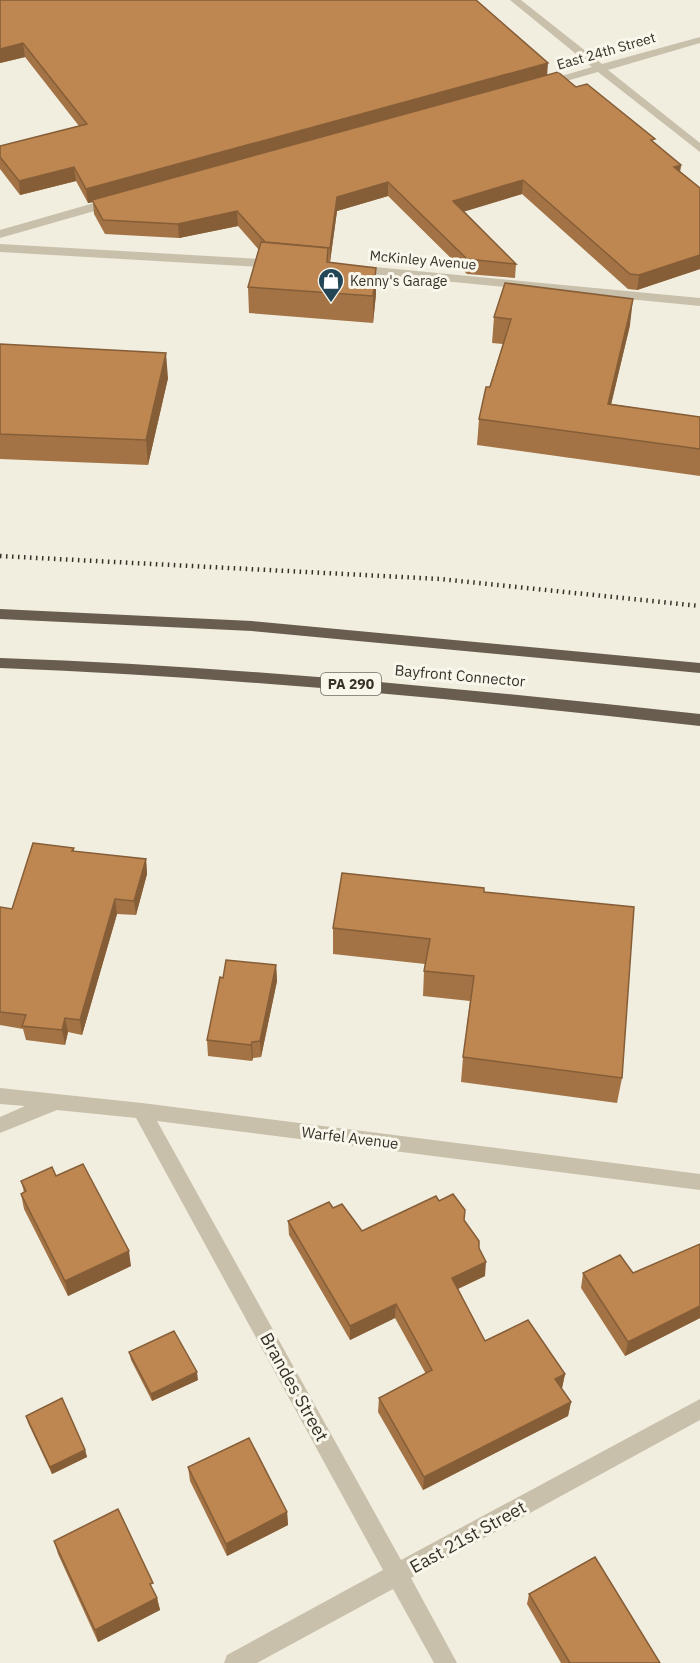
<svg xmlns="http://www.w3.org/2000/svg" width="700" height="1663" viewBox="0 0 700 1663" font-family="'IBM Plex Sans',sans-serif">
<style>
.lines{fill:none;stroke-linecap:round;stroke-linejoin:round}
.minor{fill:#c9c0ab;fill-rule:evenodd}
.trunk{fill:#685d4f;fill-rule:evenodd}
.rail{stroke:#37312a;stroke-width:4.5;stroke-dasharray:1.5 4.5;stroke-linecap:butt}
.wall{fill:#a37345}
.shaded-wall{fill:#855e38}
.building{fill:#be8650;stroke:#855e38;stroke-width:1.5}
.labels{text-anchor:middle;stroke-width:6;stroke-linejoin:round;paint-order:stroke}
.far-street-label{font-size:14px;fill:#37312a;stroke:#f9f6eb}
.far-poi-label{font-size:14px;fill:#37312a;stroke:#f9f6eb;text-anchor:start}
.shield{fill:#f9f6eb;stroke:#716c64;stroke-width:1.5}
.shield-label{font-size:14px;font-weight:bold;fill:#37312a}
.street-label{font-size:15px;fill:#37312a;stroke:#f9f6eb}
.near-street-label{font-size:18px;fill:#37312a;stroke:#f9f6eb}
</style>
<rect width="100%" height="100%" fill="#f1eddf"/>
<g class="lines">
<g class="minor">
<path d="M510,0H521L602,64L700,37V43L608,70L700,143V152L598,72L545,87L541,86V82L592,67Z"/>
<path d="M115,197L119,198V204L0,238V230Z"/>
<path d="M0,244L278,260L284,264L278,268L0,252Z"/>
<path d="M354,265L700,298V306L350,272L348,269L350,266Z"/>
<path d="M0,1088L142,1103L700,1174V1190L157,1121L401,1560L700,1399V1420L411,1578L457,1663H434L393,1589L257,1663H224L227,1655L383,1570L136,1118L57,1110L0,1133V1117L25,1106L0,1104Z"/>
</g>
<g class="trunk">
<path d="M0,609L252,621L700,663V673L252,631L0,619Z"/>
<path d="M0,658C234,666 467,689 700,714V726C467,700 234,677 0,668Z"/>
</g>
<path class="rail" d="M0,556L440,579L700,606"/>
</g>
<g class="wall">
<path d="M0,0L547,75L576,87L654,143L681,165L680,171L700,188V269L637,290L628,289L522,194L464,211L516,264L515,278L467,274L388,196L337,211L330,262L376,294L373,323L249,313L248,287L259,250L238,226L179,238L105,234L94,214L93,202L88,203L76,181L20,195L0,169V146L79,126L25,57L0,63Z"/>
<path d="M494,317L630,325L611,404L700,417V476L477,445L479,419L503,344L492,343Z"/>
<path d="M0,344L168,378L148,465L0,459Z"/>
<path d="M74,848V851L146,859L147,874L136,915L117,914L82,1035L68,1032L65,1045L26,1040L23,1029L0,1025V907L12,909Z"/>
<path d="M484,892L622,1078L617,1103L461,1082L463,1057L470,1001L423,996L424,971L425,964L333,954V928Z"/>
<path d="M276,965L277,981L261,1057L253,1058L252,1061L208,1056L207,1040L223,978Z"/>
<path d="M56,1176L131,1266L68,1296L24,1209L21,1194L24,1192L21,1181Z"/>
<path d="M439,1201L464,1220L479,1248L485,1276L458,1289L485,1341L565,1374L562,1388H561L571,1402L568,1416L423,1490L378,1412L379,1398L426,1374L395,1318L350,1340L289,1235L288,1221L333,1208L362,1231Z"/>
<path d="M700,1244V1318L625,1356L581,1288L583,1273H633Z"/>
<path d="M129,1352L198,1380L152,1401L131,1360Z"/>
<path d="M26,1416L85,1450L87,1457L52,1474L28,1423Z"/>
<path d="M188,1467L287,1512L288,1525L227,1556L190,1481Z"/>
<path d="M54,1541L155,1593L157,1598L160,1610L98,1642L58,1554Z"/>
<path d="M529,1594L660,1663H561L527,1604Z"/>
</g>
<g class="shaded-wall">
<path d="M23,43L25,57L0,63V49Z"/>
<path d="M548,63L547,77L92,200L93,202L88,203L86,189Z"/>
<path d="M681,165L679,179L674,167Z"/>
<path d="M74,167L76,181L20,195L19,181Z"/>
<path d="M523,180L522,194L453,215V201Z"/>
<path d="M388,182V196L337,211L330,262V248L337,197Z"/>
<path d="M237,211L238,226L179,238L178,224Z"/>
<path d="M700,255V269L637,290L639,275Z"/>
<path d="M376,268V294L373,323V296Z"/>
<path d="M633,299L630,325L605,430L608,404Z"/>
<path d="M166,353L168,378L148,465L146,440Z"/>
<path d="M146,859L147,874L136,915L134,901Z"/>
<path d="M115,899L117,914L82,1035L80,1020Z"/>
<path d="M276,965L277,981L261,1057L260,1041Z"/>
<path d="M65,1018L68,1032L65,1045L62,1030Z"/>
<path d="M252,1042L253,1058L252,1061L251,1045Z"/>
<path d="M129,1251L131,1266L68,1296L65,1281Z"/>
<path d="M486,1262L485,1276L451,1292L452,1278Z"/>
<path d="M396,1304L395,1318L350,1340V1326Z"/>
<path d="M700,1306V1318L625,1356L628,1342Z"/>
<path d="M197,1372L198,1380L152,1401L151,1394Z"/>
<path d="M565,1374L562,1388L553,1392L555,1379Z"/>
<path d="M571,1402L568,1416L423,1490L424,1477Z"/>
<path d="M85,1450L87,1457L52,1474L50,1467Z"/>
<path d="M287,1512L288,1525L227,1556L226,1544Z"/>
<path d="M157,1598L160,1610L98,1642L95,1630Z"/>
</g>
<g class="building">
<path d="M0,0H476L548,63L86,189L74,167L19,181L0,157V146L87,124L23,43L0,49Z"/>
<path d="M558,72L576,87L587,84L655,139L651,140L681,165L674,167L700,188V255L639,275L630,274L523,180L453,201L516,264L467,259L388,182L337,197L330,248L265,242L237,211L178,224L103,220L92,200Z"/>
<path d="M261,242L328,248L327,262L376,268L373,296L248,287Z"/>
<path d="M505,283L633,299L608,404L700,417V449L479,419L486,387H490L511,319L494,317Z"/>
<path d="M0,344L166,353L146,440L0,434Z"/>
<path d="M33,843L74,848L72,851L146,859L134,901L115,899L80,1020L65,1018L62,1030L22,1026L26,1015L0,1012V907L12,909Z"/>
<path d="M342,873L484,888V892L634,907L622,1078L463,1057L474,976L424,971L430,939L333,928Z"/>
<path d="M226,960L276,965L260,1041L252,1042L251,1045L207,1040L220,977L223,978Z"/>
<path d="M83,1164L129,1251L65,1281L21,1194L26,1191L21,1181L52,1167L56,1176Z"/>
<path d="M453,1194L465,1210L464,1220L479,1241V1248L486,1262L452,1278L485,1341L528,1320L565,1374L555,1379L571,1402L424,1477L379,1398L432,1370L396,1304L350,1326L288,1221L329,1202L333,1208L342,1204L362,1231L436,1196L439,1201Z"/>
<path d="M700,1244V1306L628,1342L583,1273L620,1255L633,1273Z"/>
<path d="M174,1331L197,1372L151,1394L129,1352Z"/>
<path d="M62,1398L85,1450L50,1467L26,1416Z"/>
<path d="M249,1438L287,1512L226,1544L188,1467Z"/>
<path d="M118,1509L153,1583L150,1584L157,1598L95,1630L54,1541Z"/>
<path d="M595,1557L660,1663H570L529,1594Z"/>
</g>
<defs>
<symbol id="shop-pin" viewBox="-11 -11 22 30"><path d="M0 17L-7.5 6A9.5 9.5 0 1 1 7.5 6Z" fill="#224656" stroke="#f9f6eb"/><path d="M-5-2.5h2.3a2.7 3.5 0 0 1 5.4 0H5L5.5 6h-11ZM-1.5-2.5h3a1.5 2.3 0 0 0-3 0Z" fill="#fff"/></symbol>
</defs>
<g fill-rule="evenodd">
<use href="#shop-pin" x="316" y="266" width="30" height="40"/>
</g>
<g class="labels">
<g class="far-street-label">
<text transform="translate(606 51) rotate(-16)" y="5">East 24th Street</text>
<text transform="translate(423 260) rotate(5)" y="5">McKinley Avenue</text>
</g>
<g class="far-poi-label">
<text x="350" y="286">Kenny's Garage</text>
</g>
<rect class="shield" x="321" y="673" width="60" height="22" rx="4.5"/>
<g class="shield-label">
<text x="351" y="689">PA 290</text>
</g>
<g class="street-label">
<text transform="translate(460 676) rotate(5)" y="5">Bayfront Connector</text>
<text transform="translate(350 1138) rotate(7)" y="5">Warfel Avenue</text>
</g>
<g class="near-street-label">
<text transform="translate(294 1387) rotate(61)" y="6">Brandes Street</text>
<text transform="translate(468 1537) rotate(-29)" y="6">East 21st Street</text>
</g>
</g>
</svg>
